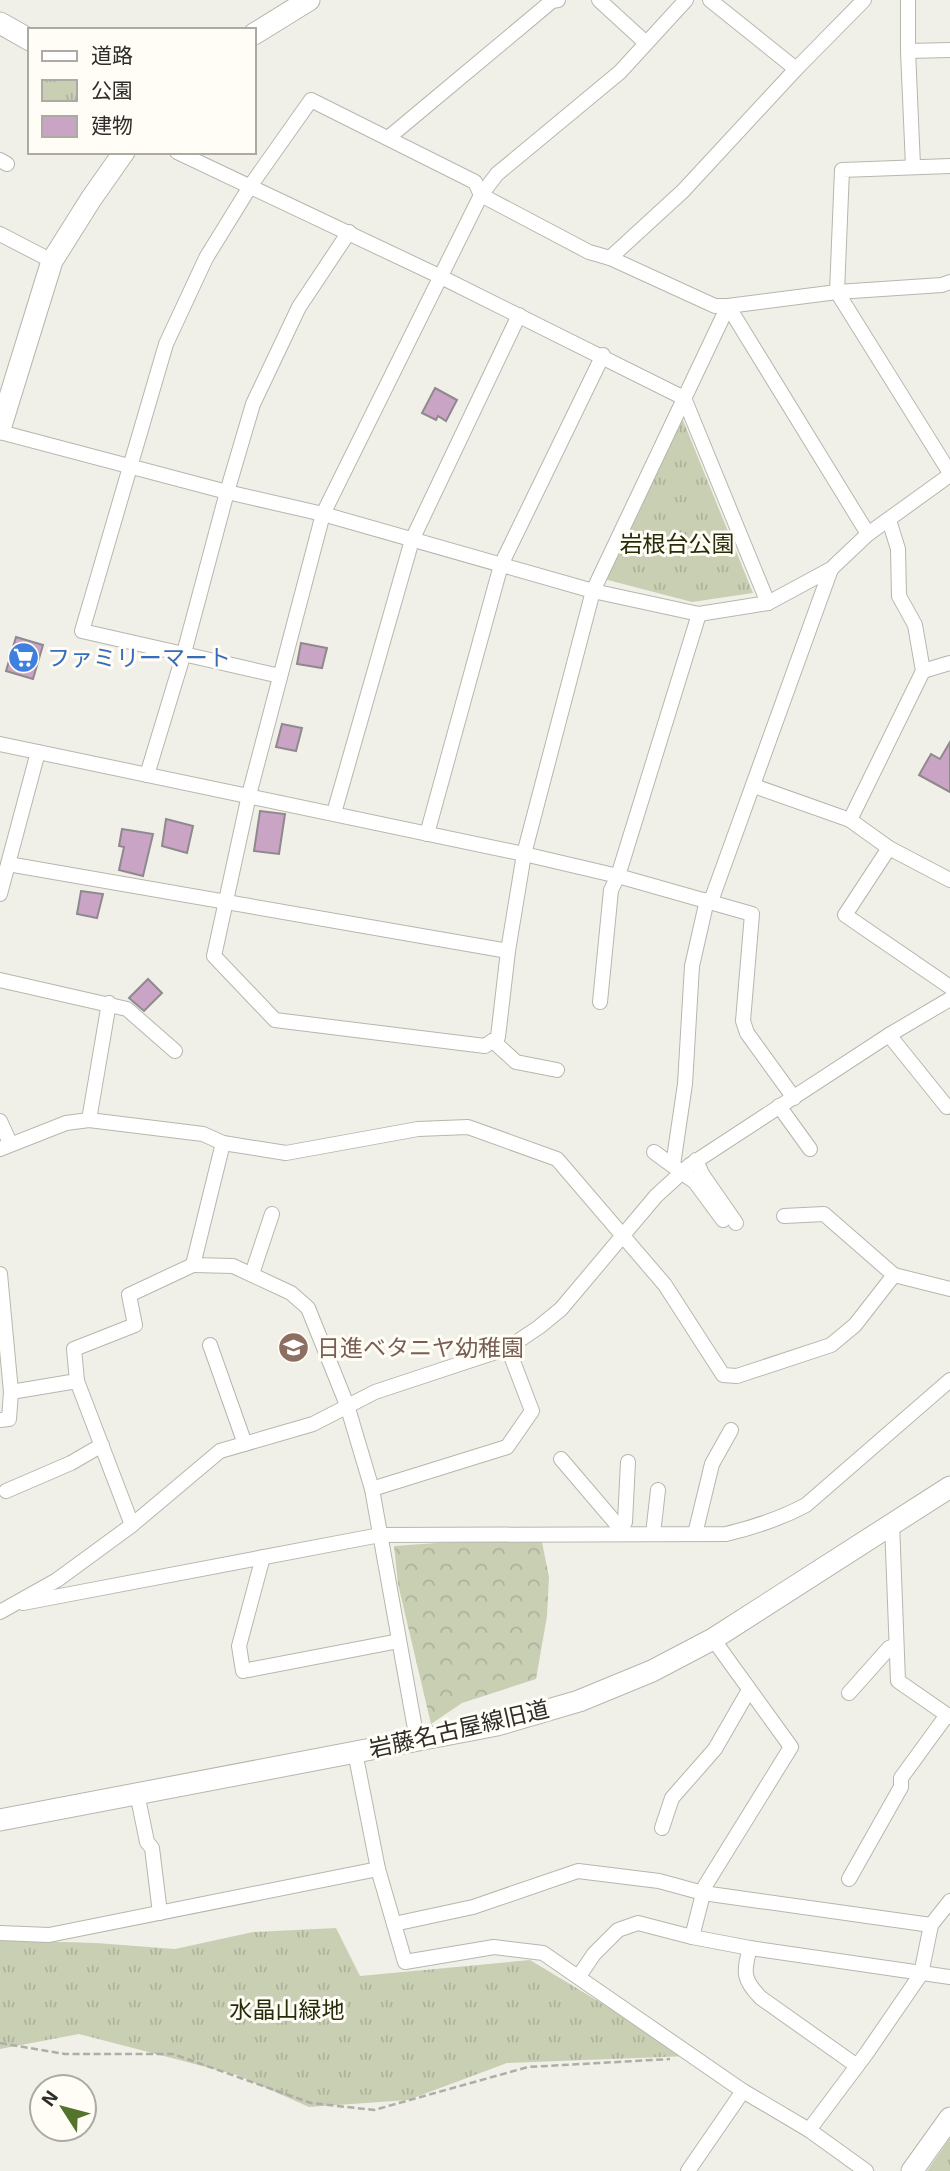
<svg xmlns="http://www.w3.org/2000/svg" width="950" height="2171" viewBox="0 0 950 2171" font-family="'Exo 2','Noto Sans JP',sans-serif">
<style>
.forest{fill:url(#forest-crowns)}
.park{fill:url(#park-tufts)}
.building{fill:#caa4c5;stroke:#8f898e;stroke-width:2}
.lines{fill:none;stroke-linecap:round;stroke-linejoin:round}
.street-casing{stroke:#b7b6ae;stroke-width:16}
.secondary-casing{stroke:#b7b6ae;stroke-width:23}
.path{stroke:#aeada7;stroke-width:2.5;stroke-dasharray:7 3.5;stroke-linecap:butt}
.street{stroke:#fff;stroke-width:14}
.secondary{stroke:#fff;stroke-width:21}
.labels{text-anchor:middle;stroke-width:6;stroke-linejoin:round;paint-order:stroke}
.park-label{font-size:23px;fill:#272d08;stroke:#fffdf5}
.shop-label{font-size:23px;fill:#366cbe;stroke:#fffdf5;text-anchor:start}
.education-label{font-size:23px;fill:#785e54;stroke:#fffdf5;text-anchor:start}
.street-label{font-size:23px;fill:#2e2d2b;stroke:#fffdf5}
</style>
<defs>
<pattern id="forest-crowns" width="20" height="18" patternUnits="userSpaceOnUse" patternTransform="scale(1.75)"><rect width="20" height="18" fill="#c9cfb3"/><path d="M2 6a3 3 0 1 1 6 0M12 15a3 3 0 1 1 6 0" fill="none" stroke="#adb29a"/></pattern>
<pattern id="park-tufts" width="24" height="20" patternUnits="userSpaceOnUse" patternTransform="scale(1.75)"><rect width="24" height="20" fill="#c9cfb3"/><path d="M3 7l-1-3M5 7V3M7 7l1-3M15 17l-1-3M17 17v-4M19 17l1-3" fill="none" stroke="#adb29a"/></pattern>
</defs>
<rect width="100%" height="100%" fill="#f1f0e8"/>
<path class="forest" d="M478,1540L542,1542L549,1577L547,1616L536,1679L462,1703L431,1724L398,1584L394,1546Z"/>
<g class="park">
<path d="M680,413L753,593L692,602L604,579Z"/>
<path d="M336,1928L360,1976L530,1960L689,2056L507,2063L408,2100L309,2107L237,2075L79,2034L0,2049V1940L96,1943L175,1949L253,1932Z"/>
<path d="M950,2138V2171H927Z"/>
</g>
<g class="building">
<path d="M435,388L457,400L446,421L438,416L436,420L422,413Z"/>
<path d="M16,637L43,645L33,679L6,671Z"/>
<path d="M301,643L327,648L322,668L297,664Z"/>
<path d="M282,724L302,728L296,751L276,747Z"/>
<path d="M950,742V792L919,775L931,754L940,759Z"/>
<path d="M260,811L285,814L279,854L254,851Z"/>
<path d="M166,819L193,826L187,853L162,846Z"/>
<path d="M122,829L153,834L143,876L119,870L124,847L119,846Z"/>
<path d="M81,891L103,894L97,918L77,914Z"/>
<path d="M148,979L162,993L144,1011L129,998Z"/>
</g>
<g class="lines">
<defs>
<g id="street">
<path d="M599,0L646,43"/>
<path d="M686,0L620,72L497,174L481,195L323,514L249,795L214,956L275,1020L485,1046L498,1037L508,951L524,854L593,591L728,306L837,292L942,285L950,282"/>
<path d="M710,0L796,69"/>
<path d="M908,0V51L913,166"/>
<path d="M908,51L950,50"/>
<path d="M388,138L552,1L558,0"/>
<path d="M177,152L439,276L684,398L768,603"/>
<path d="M0,160L7,164"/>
<path d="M950,166L842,170L837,292L950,473"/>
<path d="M0,234L52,261"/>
<path d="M610,258L683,191L796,69L864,0"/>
<path d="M0,432L227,492L323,514L593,591L699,614L768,603L831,569L868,534L950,475"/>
<path d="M923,671L950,663"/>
<path d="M280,676L82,631L166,344L206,258L251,185L311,100L475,182L481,195L589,252L610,258L715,306H728L868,534"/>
<path d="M0,744L524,854L618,876L752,914L743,1021L747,1033L794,1098"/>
<path d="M147,775L184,653L227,492L253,404L299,307L349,232"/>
<path d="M754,786L850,820L889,848L950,880"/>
<path d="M334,813L412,540L519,315"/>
<path d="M850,820L923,671L915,625L899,596L898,549L889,520"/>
<path d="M427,834L501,565L603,355"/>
<path d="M889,848L845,915L950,987"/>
<path d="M8,864L508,951"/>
<path d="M0,894L38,752"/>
<path d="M711,901L831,569"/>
<path d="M0,980L127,1009L175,1051"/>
<path d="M600,1002L611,890L618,876L699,614"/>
<path d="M889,1035L947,1107"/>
<path d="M493,1041L516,1062L557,1070"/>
<path d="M779,1106L810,1149"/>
<path d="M89,1120L109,1003"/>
<path d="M0,1121L10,1143"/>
<path d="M223,1143L193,1265L233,1266L291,1293L308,1308L347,1405L372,1489L417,1740"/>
<path d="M0,1149L66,1123L89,1120L203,1134L223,1143L286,1153L418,1129L468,1127L557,1159L665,1285L723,1375L737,1376L831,1345L855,1325L894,1275L950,1289"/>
<path d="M654,1152L695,1182L723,1220"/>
<path d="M696,1160L702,1174L736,1223"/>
<path d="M673,1165L685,1084L692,966L707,900"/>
<path d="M784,1216L824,1214L894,1275"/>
<path d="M0,1274L11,1392L77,1381L132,1525"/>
<path d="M252,1274L272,1214"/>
<path d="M210,1345L245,1444"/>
<path d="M77,1381L74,1349L135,1325L129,1295L193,1265"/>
<path d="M0,1420L9,1419L11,1392"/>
<path d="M561,1459L625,1534"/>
<path d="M372,1489L507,1447L532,1411L508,1348"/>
<path d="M6,1491L71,1463L102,1445"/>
<path d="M892,1523L898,1681L950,1717"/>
<path d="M621,1530L625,1522L628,1462"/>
<path d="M653,1534L658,1490"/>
<path d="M695,1534L712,1464L731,1430"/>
<path d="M263,1557L239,1646L243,1671L399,1641"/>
<path d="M23,1603L380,1535L726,1534C755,1527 780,1519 806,1505L950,1380"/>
<path d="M0,1612L57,1580L132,1525L220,1451L313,1424L375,1392L508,1348L539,1327L561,1309L656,1196L690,1165L889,1035L950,999"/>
<path d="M849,1693L889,1648L896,1645"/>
<path d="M355,1752L378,1869L405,1962L494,1947L543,1953L743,2091"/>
<path d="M137,1793L147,1842L152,1848L160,1913"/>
<path d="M662,1828L672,1798L715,1749L749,1690"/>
<path d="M849,1879L901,1787V1778L947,1715"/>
<path d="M394,1924L473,1907L578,1871L659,1881L703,1893L931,1925"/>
<path d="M0,1933L49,1935L378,1869"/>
<path d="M692,1937L705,1886L791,1747L713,1639"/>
<path d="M750,1948C743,1972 743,1980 761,1998L857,2066"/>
<path d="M579,1976L594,1954L618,1930L638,1923L692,1937L750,1948L950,1977"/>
<path d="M809,2130L866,2054L921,1974L931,1925L950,1901"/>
<path d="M688,2171L743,2091L809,2130L866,2171"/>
</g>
<g id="secondary">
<path d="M0,23L30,40"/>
<path d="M254,34L309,0"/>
<path d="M0,429L52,261L91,199L124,152"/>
<path d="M0,1820L497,1725L579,1701L652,1671L713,1639L950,1487"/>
<path d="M912,2171L950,2118"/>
</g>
</defs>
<use href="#street" class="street-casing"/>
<use href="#secondary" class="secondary-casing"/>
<path class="path" d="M0,2043L65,2054H173L311,2103L374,2110L528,2067L670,2059"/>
<use href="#street" class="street"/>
<use href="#secondary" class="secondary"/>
</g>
<defs>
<symbol id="supermarket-disc" viewBox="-11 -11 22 22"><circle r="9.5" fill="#3f7fe0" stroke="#fffdf5"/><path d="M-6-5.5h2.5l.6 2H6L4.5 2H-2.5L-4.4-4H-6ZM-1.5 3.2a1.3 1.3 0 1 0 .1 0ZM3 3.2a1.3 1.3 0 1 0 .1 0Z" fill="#fff"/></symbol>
<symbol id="school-disc" viewBox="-11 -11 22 22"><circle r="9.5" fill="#8d6e63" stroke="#fffdf5"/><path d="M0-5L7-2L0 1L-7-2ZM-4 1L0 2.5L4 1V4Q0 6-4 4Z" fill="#fff"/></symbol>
</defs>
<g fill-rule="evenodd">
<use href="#supermarket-disc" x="6" y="640" width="35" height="35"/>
<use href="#school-disc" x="276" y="1330" width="35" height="35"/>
</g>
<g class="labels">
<g class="park-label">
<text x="677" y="552">岩根台公園</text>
<text x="287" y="2018">水晶山緑地</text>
</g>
<g class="shop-label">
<text x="47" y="666">ファミリーマート</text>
</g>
<g class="education-label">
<text x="317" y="1356">日進ベタニヤ幼稚園</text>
</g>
<g class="street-label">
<text transform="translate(459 1729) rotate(-13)" y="8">岩藤名古屋線旧道</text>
</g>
</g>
<rect x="28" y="28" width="228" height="126" fill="#fffdf5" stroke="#abaaa4" stroke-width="2"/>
<rect x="42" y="51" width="35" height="10" fill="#ffffff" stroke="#abaaa4" stroke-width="2"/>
<text x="91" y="63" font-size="21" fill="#2e2d2b">道路</text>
<rect x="42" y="80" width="35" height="21" fill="url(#park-tufts)" stroke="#abaaa4" stroke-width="2"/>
<text x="91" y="98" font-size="21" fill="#2e2d2b">公園</text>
<rect x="42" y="116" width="35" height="21" fill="#caa4c5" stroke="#abaaa4" stroke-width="2"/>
<text x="91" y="133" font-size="21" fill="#2e2d2b">建物</text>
<g transform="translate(63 2108) rotate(306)"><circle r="33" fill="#fffdf5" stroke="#abaaa4" stroke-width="2"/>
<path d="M0-5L12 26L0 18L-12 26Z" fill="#54742b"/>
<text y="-10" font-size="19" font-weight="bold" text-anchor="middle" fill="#2e2d2b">N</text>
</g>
</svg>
